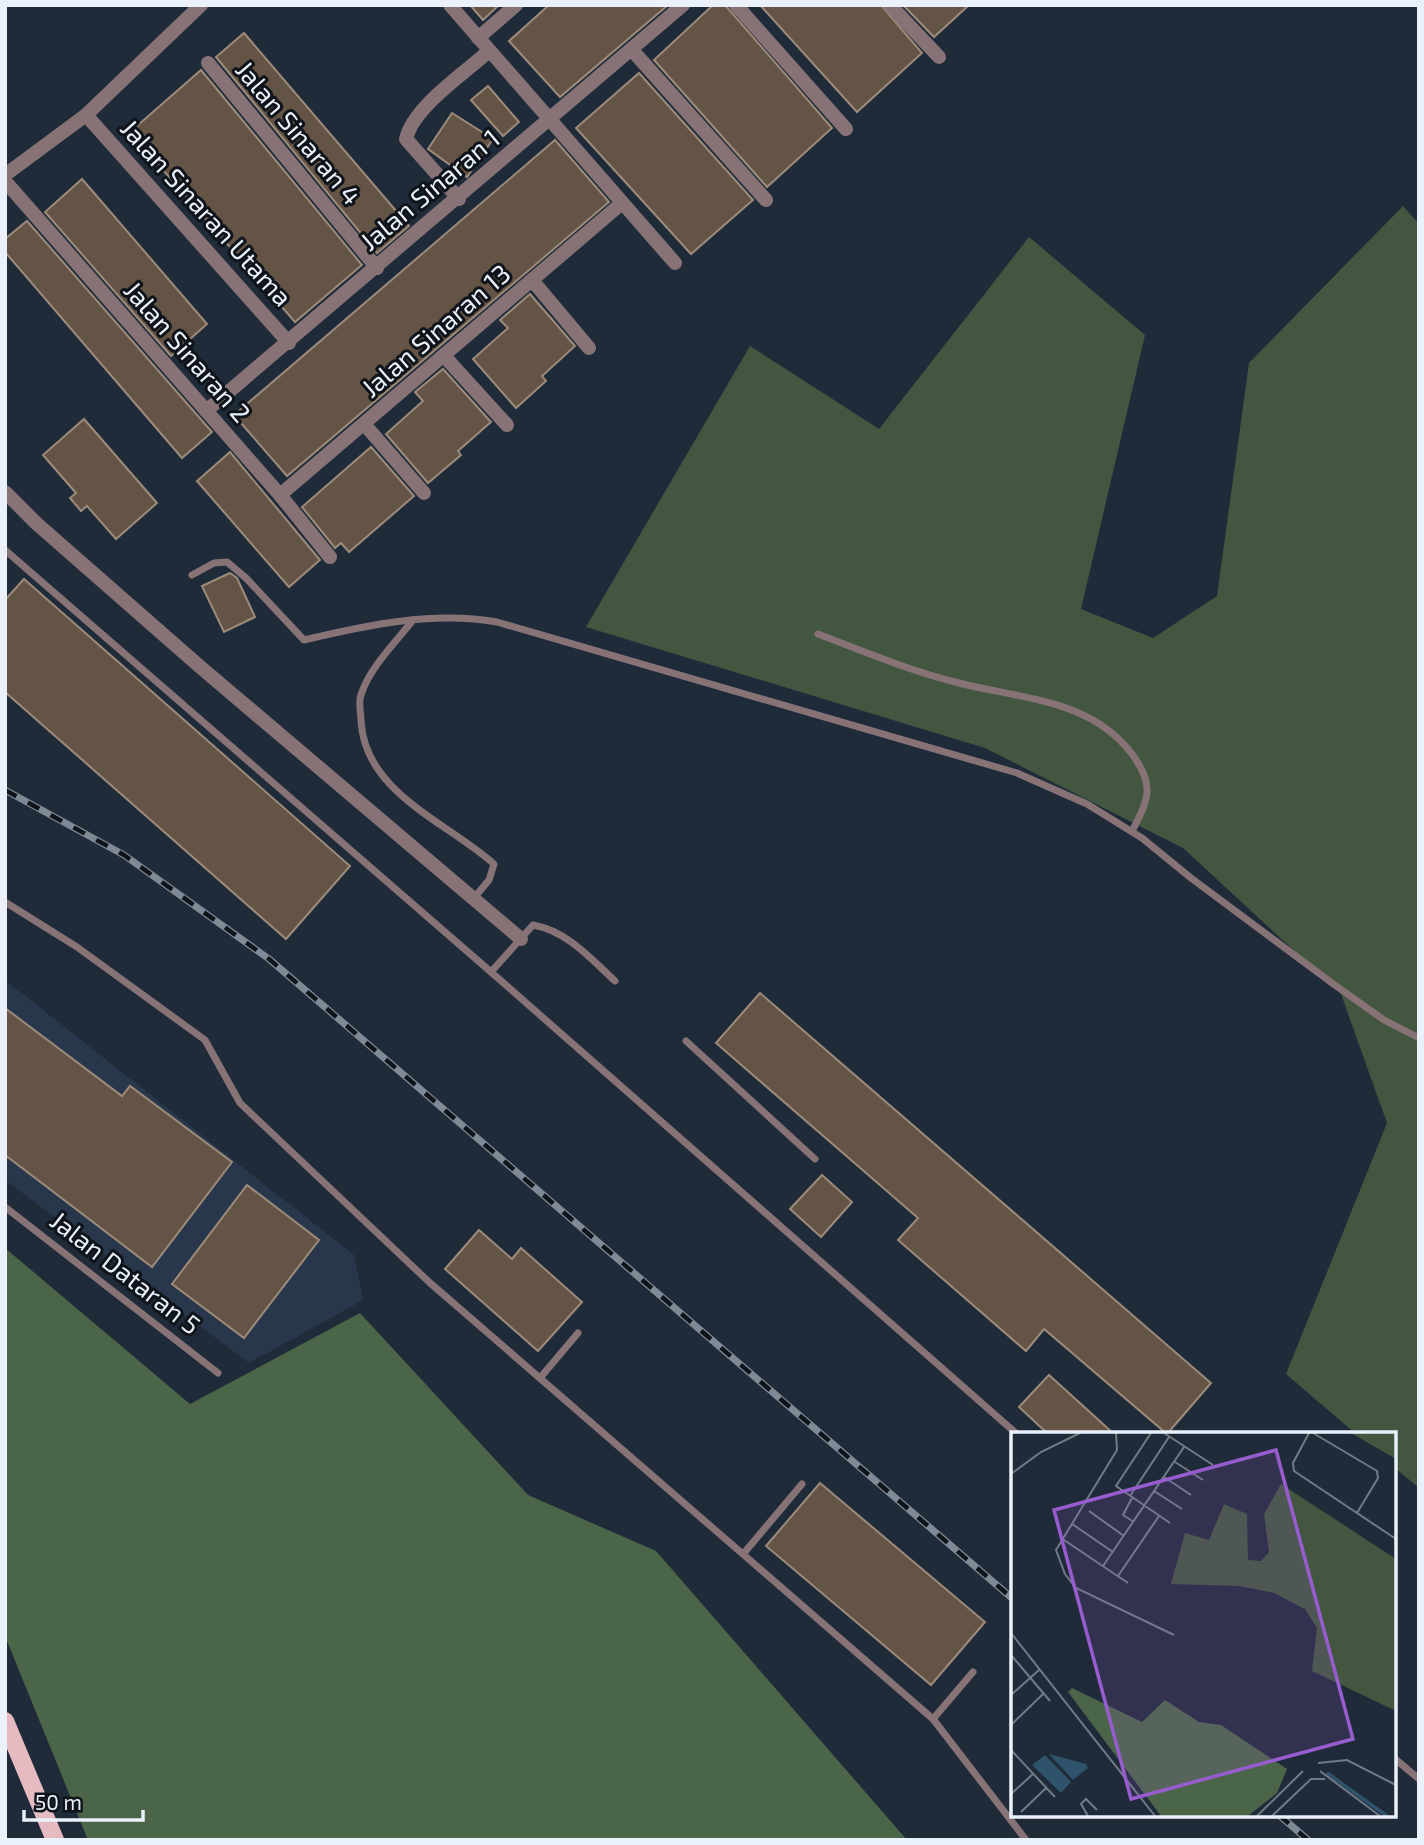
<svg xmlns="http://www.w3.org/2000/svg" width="1424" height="1845" viewBox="0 0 1424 1845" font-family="'Exo 2',sans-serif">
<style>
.built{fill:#28374b}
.green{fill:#425640}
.forest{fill:#4a6547}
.building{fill:#645445;stroke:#9c8b7a;stroke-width:2}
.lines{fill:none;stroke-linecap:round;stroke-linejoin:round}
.service{stroke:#877376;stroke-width:7}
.minor{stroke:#877376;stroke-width:14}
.primary{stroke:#e5bbc1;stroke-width:18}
.rail-casing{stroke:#808996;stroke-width:7}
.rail{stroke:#0f141a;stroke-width:4.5;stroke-dasharray:13;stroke-linecap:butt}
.labels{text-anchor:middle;stroke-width:6;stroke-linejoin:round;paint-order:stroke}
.street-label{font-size:26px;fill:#eaf1fb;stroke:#0f141a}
.inset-river{fill:none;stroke:#2f536a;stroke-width:3.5}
.inset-road{fill:none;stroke:#717a87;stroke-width:2}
.view{fill:#975dce;fill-opacity:0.15;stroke:#975dce;stroke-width:3.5}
.inset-edge{fill:none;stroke:#eaf1fb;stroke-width:3.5}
</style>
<rect width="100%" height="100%" fill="#202b3a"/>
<path class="built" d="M5,980L354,1255L363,1300L249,1363L5,1180Z"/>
<path class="green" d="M1403,206L1419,224V1488L1394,1467V1434H1356L1286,1374L1387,1123L1341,994L1183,848L985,748L586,627L750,346L879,429L1029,237L1145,335L1081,609L1153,638L1217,596L1249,363Z"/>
<path class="forest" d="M5,1248L190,1404L360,1313L528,1495L656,1551L907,1840H88L5,1636Z"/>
<g class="building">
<path d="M470,5H499L483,20Z"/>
<path d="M549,5H668L560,97L509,41Z"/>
<path d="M713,5H725L832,128L767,187L654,60Z"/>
<path d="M760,5H881L922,53L857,112Z"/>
<path d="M903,5H969L934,37Z"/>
<path d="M244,33L409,226L377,253L216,57Z"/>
<path d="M201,70L362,265L295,322L130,132Z"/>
<path d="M639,73L753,200L691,254L576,128Z"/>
<path d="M488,86L519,122L503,136L471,100Z"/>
<path d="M452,113L493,139L467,177L428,149Z"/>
<path d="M555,140L609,202L287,476L234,415Z"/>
<path d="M82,179L207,324L171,356L45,212Z"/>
<path d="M27,221L212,432L182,458L5,252V239Z"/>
<path d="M530,294L575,346L542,376L546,381L516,408L473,359L508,328L500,320Z"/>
<path d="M443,369L491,422L458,451L461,455L428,483L386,434L423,401L415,392Z"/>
<path d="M84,419L157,503L116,539L87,506L81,511L70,498L76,493L43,455Z"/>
<path d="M371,447L414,496L349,552L341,543L335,548L302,507Z"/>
<path d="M230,452L320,560L289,587L197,481Z"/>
<path d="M230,573L237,578L255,617L224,632L202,586Z"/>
<path d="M24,579L350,866L286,939L5,692V600Z"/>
<path d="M760,993L1211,1383L1167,1434L1044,1329L1026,1351L898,1240L918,1218L716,1043Z"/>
<path d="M5,1008L122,1096L130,1086L232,1162L152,1267L5,1155Z"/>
<path d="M822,1175L852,1202L821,1237L790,1209Z"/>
<path d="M247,1185L319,1240L244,1338L172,1284Z"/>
<path d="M479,1230L512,1259L521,1248L582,1302L538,1351L445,1269Z"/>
<path d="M1049,1375L1114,1434H1048L1019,1407Z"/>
<path d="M820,1483L985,1622L931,1685L766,1546Z"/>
</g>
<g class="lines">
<g class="service">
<path d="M5,550L491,972"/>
<path d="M192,575L214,563L227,562L246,578L304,640C367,625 433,611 497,622L1017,773L1087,804L1142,838L1191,878L1332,983L1384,1020L1419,1038"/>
<path d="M413,620C396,642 369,668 361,695C358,702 361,713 361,721C365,793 447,822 494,864L489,880L474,898"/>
<path d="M818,634C864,652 911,671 959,683C1021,699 1091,699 1132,754C1155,785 1149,799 1132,831"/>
<path d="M5,902L77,947L205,1040L240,1103L429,1282L933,1719L1026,1840"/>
<path d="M615,981C590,958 567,931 533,925L491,972L1017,1434"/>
<path d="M686,1041L815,1159"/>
<path d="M5,1207L218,1373"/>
<path d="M540,1378L578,1333"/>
<path d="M744,1553L802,1484"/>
<path d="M933,1719L973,1672"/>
<path d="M1394,1758L1419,1779"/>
</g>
<g class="minor">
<path d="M450,5L675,263"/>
<path d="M736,5L846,129"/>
<path d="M890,5L939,57"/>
<path d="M478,38L516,5"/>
<path d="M632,50L766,200"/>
<path d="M208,63L377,268"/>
<path d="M86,115L289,343"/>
<path d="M5,175L86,115L201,5"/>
<path d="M5,181L280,495L330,557"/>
<path d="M459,199L406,139C413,107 465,73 489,51"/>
<path d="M532,280L589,348"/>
<path d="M445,357L507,425"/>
<path d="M206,411L683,5"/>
<path d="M365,425L424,493"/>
<path d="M5,492L36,523L198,665L521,939"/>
<path d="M280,495L622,203"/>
</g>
<path class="primary" d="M5,1721L55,1840"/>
<defs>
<g id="rail">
<path d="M5,790L124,855L269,959L1013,1599"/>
<path d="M1279,1815L1308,1840"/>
</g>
</defs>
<use href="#rail" class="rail-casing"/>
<use href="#rail" class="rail"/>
</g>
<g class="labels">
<g class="street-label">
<text transform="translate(298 133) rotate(50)" y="9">Jalan Sinaran 4</text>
<text transform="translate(430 190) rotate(-40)" y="9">Jalan Sinaran 1</text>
<text transform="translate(206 213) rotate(48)" y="9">Jalan Sinaran Utama</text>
<text transform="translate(436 331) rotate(-41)" y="9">Jalan Sinaran 13</text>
<text transform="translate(187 352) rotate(49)" y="9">Jalan Sinaran 2</text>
<text transform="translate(125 1273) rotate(38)" y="9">Jalan Dataran 5</text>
</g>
</g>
<g transform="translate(1011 1432)">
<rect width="385" height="385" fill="#202b3a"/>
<path d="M340,1H385V27ZM270,52L385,127V279L301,239L306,196L294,177L263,161L228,154L160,152L174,101L198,108L213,72L236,82L237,128L250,129L258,120L253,82Z" fill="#425640"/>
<path d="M61,256L131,290L154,268L188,290L210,293L276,337L266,361L237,384H150L57,260Z" fill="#4a6547"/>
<path d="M38,322L75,332L77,336L62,348ZM34,323L60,350L50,361L21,333Z" fill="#2f536a"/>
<path class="inset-river" d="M316,341L376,384"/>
<path class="inset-road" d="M105,1L106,18L45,118L54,142L65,156L163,203M140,1L105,54L159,91M153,1L202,33M298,1L282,31L283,39L385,107M302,1L366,39L367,46L346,81M164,30L192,48M0,42L30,20L69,1M153,45L180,63M143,59L171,77M119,64L158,5M121,66L112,83L123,90M78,79L113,104M61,92L102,120M50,106L117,151M92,134L173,15M107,144L148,84M0,201L144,384M0,223L39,269M0,263L28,238M0,293L32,262M0,318L44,365M307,331L336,328L385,353M309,339L369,384M0,362L22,342M10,380L35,356M77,384L70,372L75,367L86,378M246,384L292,339M261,384L300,347H314"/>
<path class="view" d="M265,18L342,307L120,367L43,78Z"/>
<rect width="385" height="385" class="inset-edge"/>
</g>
<rect width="1424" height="1845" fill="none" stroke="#eaf1fb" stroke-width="14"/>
<path d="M24 1810v10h119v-10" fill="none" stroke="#eaf1fb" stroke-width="3.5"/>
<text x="35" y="1810" font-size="21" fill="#eaf1fb" stroke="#0f141a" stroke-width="5" paint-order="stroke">50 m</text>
</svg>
